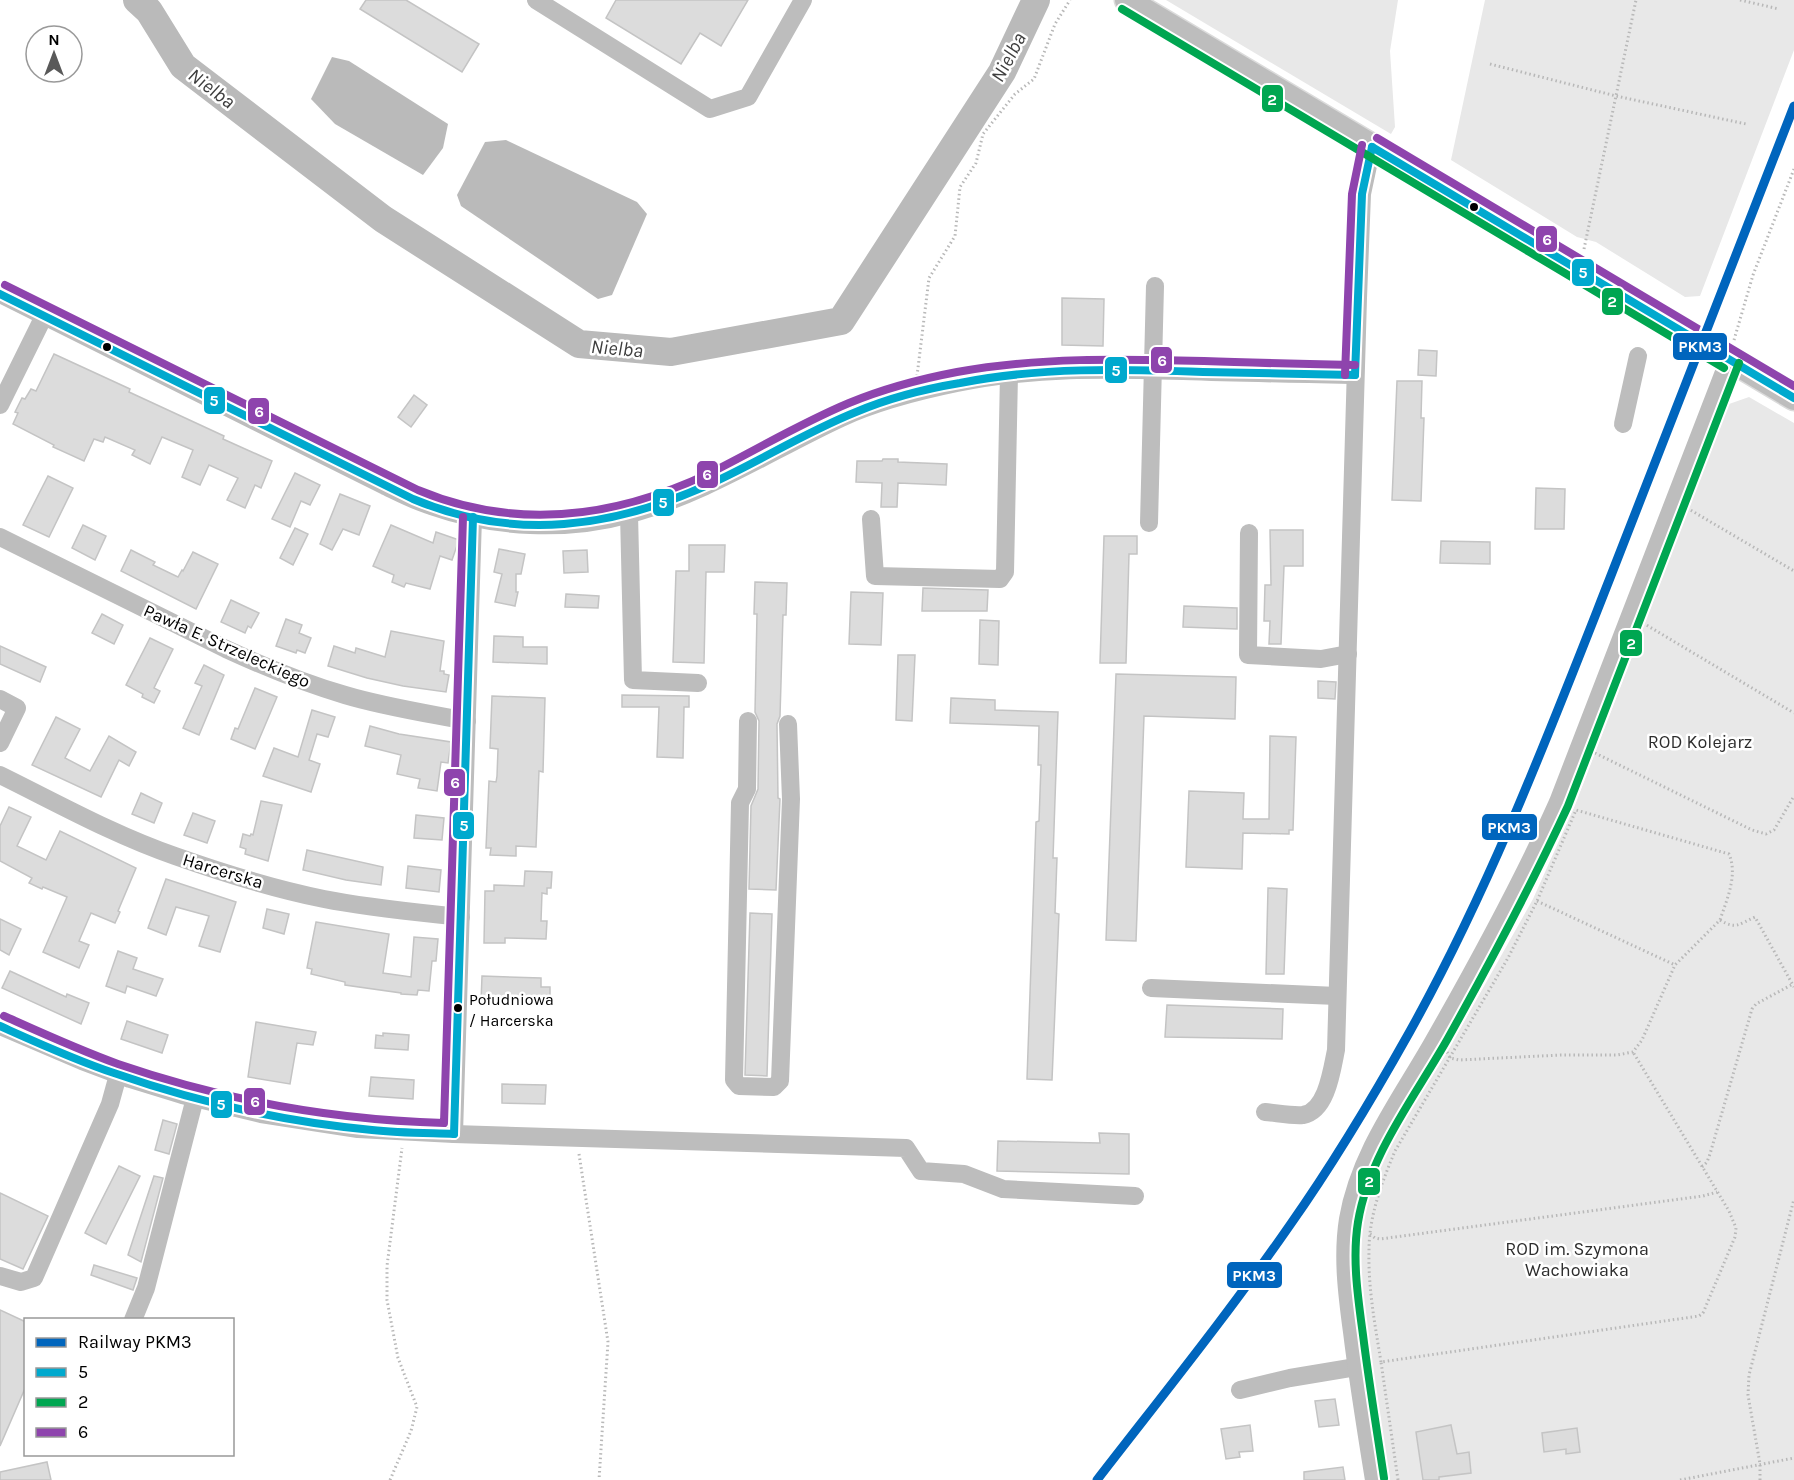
<svg xmlns="http://www.w3.org/2000/svg" width="1794" height="1480" viewBox="0 0 1794 1480" font-family="Karla,sans-serif">
<style>
.green{fill:#e8e8e8}
.water{fill:#bababa}
.lines{fill:none;stroke-linecap:round;stroke-linejoin:round}
.river{stroke:#bababa;stroke-width:28}
.building{fill:#dcdcdc;stroke:#c4c4c4;stroke-width:1.5}
.major-casing{stroke:#dbdbdb;stroke-width:27}
.path{stroke:#b8b8b8;stroke-width:3;stroke-dasharray:1.5 3;stroke-linecap:butt}
.minor{stroke:#bdbdbd;stroke-width:18}
.major{stroke:#bdbdbd;stroke-width:24}
.bus-1-casing{stroke:#fff;stroke-width:12}
.bus-2-casing{stroke:#fff;stroke-width:12}
.bus-3-casing{stroke:#fff;stroke-width:12}
.bus-1{stroke:#00a9ce;stroke-width:8}
.bus-2{stroke:#00a651;stroke-width:8}
.bus-3{stroke:#8e44ad;stroke-width:8}
.rail-1-casing{stroke:#fff;stroke-width:14}
.rail-1{stroke:#0065bd;stroke-width:9}
.bus-dot{fill:#000;stroke:#fff;stroke-width:2}
.labels{text-anchor:middle;stroke-width:5;stroke-linejoin:round;paint-order:stroke}
.bus-label{font-size:16px;fill:#000;stroke:#fff;text-anchor:start}
.street-label{font-size:18px;fill:#000;stroke:#fff}
.park-label{font-size:18px;fill:#2d2d2d;stroke:#fff}
.water-label{font-size:20px;font-style:italic;fill:#3e3e3e;stroke:#fff}
.line-badge{stroke:#fff;stroke-width:2}
.badge-label{font-size:16px;text-anchor:middle;font-weight:bold;fill:#fff}
</style>
<rect width="100%" height="100%" fill="#fff"/>
<g class="green">
<path d="M1166,0H1398L1390,51L1395,127L1391,134Z"/>
<path d="M1485,0H1794V50L1700,296L1685,297L1596,242L1577,237L1451,160Z"/>
<path d="M1749,397L1794,423V1480H1390L1361,1301L1359,1263L1361,1237L1365,1207L1372,1182L1394,1137L1447,1052L1533,899L1575,805L1729,404Z"/>
</g>
<g class="water">
<path d="M332,57L349,61L448,124L443,148L423,175L335,124L311,99Z"/>
<path d="M506,140L637,202L647,214L612,295L598,299L461,206L457,195L485,142Z"/>
</g>
<g class="lines">
<path class="river" d="M137,0L149,11L183,66L383,219L579,344L671,352L841,321L1002,72L1036,0"/>
</g>
<g class="building">
<path d="M366,0H406L479,44L462,72L360,9Z"/>
<path d="M616,0H748L721,46L700,33L681,64L606,18Z"/>
<path d="M1062,298L1104,299L1103,346L1062,345Z"/>
<path d="M1419,350L1437,351L1436,376L1418,375Z"/>
<path d="M54,354L130,389L129,392L224,436L223,439L272,461L261,488L255,485L245,508L227,500L238,478L209,465L200,485L182,477L193,450L162,437L150,464L132,455L135,450L105,437L103,442L94,439L84,461L53,447L54,445L13,424L18,413L15,412L22,398L25,399L31,389L36,391Z"/>
<path d="M1397,381H1422L1421,418H1424L1421,501L1392,500Z"/>
<path d="M414,395L427,405L411,427L398,417Z"/>
<path d="M883,459H898V462L947,464L946,485L898,483L897,507H881L882,483L856,482L857,461H882Z"/>
<path d="M295,473L320,485L310,505L301,501L290,527L272,519Z"/>
<path d="M48,476L73,488L49,537L23,525Z"/>
<path d="M1536,488L1565,489L1564,529H1535Z"/>
<path d="M340,494L370,506L359,535L343,529L332,550L320,544Z"/>
<path d="M83,525L106,536L95,560L72,548Z"/>
<path d="M391,525L433,543L436,532L459,540L452,560L440,556L430,589L406,583L404,587L392,582L394,575L373,566Z"/>
<path d="M295,528L308,534L293,565L280,558Z"/>
<path d="M1270,530H1303V566H1284L1281,644H1269L1270,621H1264L1265,585H1271Z"/>
<path d="M1104,536H1137V554H1129L1126,663H1100Z"/>
<path d="M1441,541L1490,542V564L1440,563Z"/>
<path d="M689,545H725L724,572H706L704,663L673,662L676,571H689Z"/>
<path d="M499,549L525,554L521,574H516V592H518L515,606L495,602L502,574L494,572Z"/>
<path d="M131,550L155,562L153,565L178,577L182,570L183,571L193,552L218,564L196,609L121,571Z"/>
<path d="M587,550L588,572L564,573L563,551Z"/>
<path d="M755,582L787,583L786,615H783L780,716L777,724L778,798L780,799L776,890L749,889L751,806L758,789L759,721L755,712L757,614H754Z"/>
<path d="M923,588L988,590L987,611H922Z"/>
<path d="M851,592L883,593L881,645L849,644Z"/>
<path d="M566,594L599,596L598,608L565,607Z"/>
<path d="M231,600L259,613L251,628L248,626L245,633L221,622Z"/>
<path d="M1184,606L1237,608V629L1183,627Z"/>
<path d="M102,614L123,625L114,644L92,633Z"/>
<path d="M286,619L302,625L299,633L311,638L305,653L297,650L296,653L276,646Z"/>
<path d="M980,620L999,621L998,665L979,664Z"/>
<path d="M391,631L444,641L440,671H444V674L449,675L446,692L403,686L367,678L328,666L334,646L355,653L356,648L385,657Z"/>
<path d="M494,636L523,637V647H547V664L493,662Z"/>
<path d="M150,638L173,649L154,688L160,691L154,703L142,697L143,694L126,685Z"/>
<path d="M0,646L46,667L40,682L0,664Z"/>
<path d="M898,655H915L912,721L896,720Z"/>
<path d="M204,665L224,675L199,735L183,728L202,686L195,683Z"/>
<path d="M1116,674L1236,677L1235,719L1144,716L1136,941L1106,940Z"/>
<path d="M1318,681L1336,682L1335,699L1318,698Z"/>
<path d="M255,688L277,697L255,749L231,739L235,728L238,729Z"/>
<path d="M622,695L689,696V707H684L683,758L657,757L659,707H622Z"/>
<path d="M492,696L545,698L543,772L539,771L536,847L516,846V856L490,855L491,848H486L489,781L496,782L497,776L498,749L490,748Z"/>
<path d="M951,698L995,700V710L1058,712L1053,858H1057L1055,913L1059,914L1052,1080L1027,1079L1036,822L1039,821L1041,765H1038L1039,726L950,723Z"/>
<path d="M312,710L335,717L328,737L317,734L309,760L320,764L311,792L263,776L274,748L298,757Z"/>
<path d="M56,717L80,729L65,758L90,771L109,736L136,752L129,766L119,760L101,797L32,765Z"/>
<path d="M370,726L399,734L451,742L448,763L441,762L437,791L418,788L420,779L397,774L401,755L365,746Z"/>
<path d="M1270,736L1296,737L1293,830H1289V834L1243,833L1242,869L1186,867L1189,791L1244,793L1243,819H1269Z"/>
<path d="M141,793L162,803L154,823L132,814Z"/>
<path d="M261,801L282,805L268,861L245,854L246,849L240,847L243,834L250,836L251,834L253,835Z"/>
<path d="M9,807L31,817L17,846L46,860L60,831L136,868L118,911L120,912L115,923L91,913L79,941L89,945L79,968L43,952L67,897L43,887L42,889L29,883L32,878L0,861V826Z"/>
<path d="M193,813L215,821L207,843L184,835Z"/>
<path d="M416,815L444,818L442,840L414,838Z"/>
<path d="M307,850L383,867L381,885L346,880L303,870Z"/>
<path d="M408,866L441,870L439,892L406,888Z"/>
<path d="M525,871L552,872L551,888H547V894L542,893L541,921H547L546,939L505,938V943H484L485,891H494V885L524,886Z"/>
<path d="M166,879L236,902L220,952L199,946L209,916L176,907L166,935L148,928Z"/>
<path d="M1268,888L1287,889L1284,974H1266Z"/>
<path d="M267,909L289,914L284,934L263,928Z"/>
<path d="M750,913L772,914L767,1076L745,1075Z"/>
<path d="M0,919L21,929L9,955L0,950Z"/>
<path d="M316,922L389,934L383,973L411,977L414,937L438,939L436,961H432L429,991L418,990L417,995L401,994V993L345,985V982L311,974L312,969L307,968Z"/>
<path d="M118,951L137,958L133,969L163,979L156,996L127,986L125,993L106,986Z"/>
<path d="M10,971L66,997L67,994L89,1003L81,1024L2,988Z"/>
<path d="M482,976L541,978V987H550V1000L506,999L505,1003L481,1002Z"/>
<path d="M1167,1005L1283,1009L1282,1039L1165,1037Z"/>
<path d="M127,1021L168,1035L162,1053L121,1039Z"/>
<path d="M256,1022L316,1032L313,1045L297,1043L290,1084L248,1077Z"/>
<path d="M383,1033L409,1035L408,1050L375,1048L376,1035L383,1036Z"/>
<path d="M371,1077L414,1080L413,1099L369,1096Z"/>
<path d="M502,1084L546,1085L545,1104L502,1103Z"/>
<path d="M163,1120L177,1124L169,1154L155,1150Z"/>
<path d="M1099,1133L1129,1134V1174L997,1171L998,1141L1100,1143Z"/>
<path d="M119,1166L140,1176L106,1244L85,1233Z"/>
<path d="M154,1176L163,1178L141,1262L128,1255Z"/>
<path d="M0,1193L48,1216L23,1269L0,1259Z"/>
<path d="M94,1265L137,1278L133,1290L91,1275Z"/>
<path d="M0,1310L26,1322V1386L0,1446Z"/>
<path d="M1335,1399L1339,1425L1319,1427L1315,1401Z"/>
<path d="M1250,1425L1253,1451L1239,1452L1240,1457L1226,1459L1221,1429Z"/>
<path d="M1451,1425L1457,1454L1469,1452L1471,1473L1439,1477V1480H1423L1416,1432Z"/>
<path d="M1577,1428L1580,1452L1566,1454V1449L1544,1452L1542,1433Z"/>
<path d="M47,1462L51,1480H0V1472Z"/>
<path d="M1343,1467L1345,1480H1304V1472Z"/>
</g>
<g class="lines">
<defs>
<path id="major" d="M1127,0L1794,398"/>
</defs>
<use href="#major" class="major-casing"/>
<g class="path">
<path d="M1740,0L1779,9"/>
<path d="M1490,64L1616,96L1746,124"/>
<path d="M1584,249L1636,0"/>
<path d="M1734,340L1753,275L1794,169"/>
<path d="M917,376L929,278L955,236L960,187L976,163L983,134L1015,94L1034,79L1055,24L1070,0"/>
<path d="M1687,508L1794,571"/>
<path d="M1643,623L1794,713"/>
<path d="M1595,753L1752,830L1766,834L1774,830L1794,796"/>
<path d="M1537,901L1675,965"/>
<path d="M1447,1052L1450,1058L1459,1060L1561,1055H1617L1633,1052L1642,1040L1675,965L1720,920C1736,930 1739,924 1755,917L1794,987"/>
<path d="M579,1154L608,1342L599,1480"/>
<path d="M1702,1167L1707,1162L1710,1154L1752,1009L1756,1004L1793,984"/>
<path d="M1370,1234L1375,1238L1380,1239L1703,1196L1717,1192"/>
<path d="M1381,1362C1375,1325 1368,1288 1369,1250C1369,1216 1382,1182 1395,1151L1508,958L1537,901L1576,810L1729,854C1738,875 1727,899 1720,920"/>
<path d="M390,1480L411,1431L417,1407L398,1358L387,1300V1266L402,1148"/>
<path d="M1398,1480L1381,1362L1699,1316L1703,1313L1735,1237L1736,1228L1729,1211L1633,1052"/>
<path d="M1680,1480L1794,1458"/>
<path d="M1760,1480V1464L1748,1395L1749,1375L1794,1199"/>
</g>
<g class="minor">
<path d="M536,0L710,109L748,97L803,0"/>
<path d="M0,294L385,486C400,493 415,501 431,506C494,528 566,532 630,514C705,494 772,450 841,418C878,401 918,391 957,383C1032,367 1107,369 1183,371C1240,373 1298,374 1355,375"/>
<path d="M0,405L44,316"/>
<path d="M1623,424L1638,356"/>
<path d="M629,514L633,680L698,683"/>
<path d="M871,519L875,576L1000,579L1005,572L1009,374"/>
<path d="M1149,523L1155,286"/>
<path d="M1249,533L1248,655L1321,659L1348,654"/>
<path d="M0,537L226,649C265,667 304,683 345,695C385,707 426,713 467,721"/>
<path d="M0,699L17,708L0,743"/>
<path d="M748,721L747,789L740,803L734,1080L739,1086L774,1087L780,1081L791,799L788,724"/>
<path d="M0,775C57,803 114,835 175,856C223,873 274,889 324,899C369,908 415,912 461,917"/>
<path d="M1151,988L1337,996"/>
<path d="M0,1026L82,1061L130,1079L182,1095L261,1114L358,1129L454,1134L906,1148L921,1171L964,1174L1003,1189L1135,1196"/>
<path d="M1265,1112C1277,1113 1292,1116 1303,1115C1327,1111 1332,1069 1336,1050L1358,298L1362,194L1372,147"/>
<path d="M454,1134L473,517"/>
<path d="M0,1276L21,1282L34,1278L110,1104L118,1075"/>
<path d="M133,1320L146,1288L195,1098"/>
<path d="M1240,1390L1290,1378L1356,1367"/>
<path d="M1374,1480C1366,1431 1358,1381 1352,1332C1347,1295 1342,1256 1348,1219C1359,1154 1400,1100 1432,1044C1477,965 1521,885 1558,802L1729,359"/>
</g>
<use href="#major" class="major"/>
<defs>
<g id="bus-1">
<path d="M1372,147L1794,398"/>
<path d="M0,294L413,499C515,542 614,528 712,483C760,461 806,432 856,412C889,398 924,389 960,383C1040,367 1122,369 1203,372C1254,373 1304,374 1355,375"/>
<path d="M1355,375L1362,194L1372,147"/>
<path d="M0,1026C38,1043 75,1060 114,1073C197,1102 284,1122 372,1130C399,1133 427,1133 454,1134"/>
<path d="M454,1134L473,517"/>
</g>
<g id="bus-2">
<path d="M1122,9L1724,368"/>
<path d="M1384,1478C1377,1431 1369,1383 1363,1335C1358,1298 1352,1259 1358,1222C1369,1155 1414,1098 1447,1040C1490,963 1531,886 1568,806L1739,363"/>
</g>
<g id="bus-3">
<path d="M1377,138L1794,386"/>
<path d="M5,285L418,490C516,531 615,518 710,473C756,450 801,423 849,403C883,389 920,379 957,372C1038,357 1121,359 1204,361C1255,363 1305,364 1355,365"/>
<path d="M1345,375L1352,194L1362,145"/>
<path d="M4,1016C42,1033 79,1050 118,1064C223,1100 332,1120 444,1123L463,517"/>
</g>
</defs>
<use href="#bus-1" class="bus-1-casing"/>
<use href="#bus-2" class="bus-2-casing"/>
<use href="#bus-3" class="bus-3-casing"/>
<use href="#bus-1" class="bus-1"/>
<use href="#bus-2" class="bus-2"/>
<use href="#bus-3" class="bus-3"/>
<defs>
<path id="rail-1" d="M1097,1480C1162,1396 1229,1313 1290,1225C1333,1164 1372,1099 1409,1033C1490,888 1549,733 1610,578C1671,420 1733,263 1794,106"/>
</defs>
<use href="#rail-1" class="rail-1-casing"/>
<use href="#rail-1" class="rail-1"/>
</g>
<g class="bus-dot">
<circle cx="1474" cy="207" r="5"/>
<circle cx="107" cy="347" r="5"/>
<circle cx="458" cy="1008" r="5"/>
</g>
<g class="labels">
<g class="bus-label">
<text x="469" y="1005">Południowa<tspan x="469" dy="21">/ Harcerska</tspan></text>
</g>
<g class="street-label">
<text transform="translate(227 646) rotate(24)" y="6">Pawła E. Strzeleckiego</text>
<text transform="translate(223 871) rotate(17)" y="6">Harcerska</text>
</g>
<g class="park-label">
<text x="1700" y="748">ROD Kolejarz</text>
<text x="1577" y="1255">ROD im. Szymona<tspan x="1577" dy="21">Wachowiaka</tspan></text>
</g>
<g class="water-label">
<text transform="translate(1008 57) rotate(-62)" y="7">Nielba</text>
<text transform="translate(212 88) rotate(37)" y="7">Nielba</text>
<text transform="translate(617 348) rotate(5)" y="7">Nielba</text>
</g>
</g>
<g class="line-badge">
<rect x="1261" y="84" width="23" height="29" rx="6" fill="#00a651"/>
<rect x="1535" y="225" width="23" height="28" rx="6" fill="#8e44ad"/>
<rect x="1571" y="258" width="24" height="29" rx="6" fill="#00a9ce"/>
<rect x="1601" y="287" width="23" height="29" rx="6" fill="#00a651"/>
<rect x="1672" y="332" width="56" height="29" rx="6" fill="#0065bd"/>
<rect x="1150" y="346" width="23" height="28" rx="6" fill="#8e44ad"/>
<rect x="1104" y="356" width="24" height="28" rx="6" fill="#00a9ce"/>
<rect x="203" y="386" width="23" height="29" rx="6" fill="#00a9ce"/>
<rect x="247" y="397" width="23" height="28" rx="6" fill="#8e44ad"/>
<rect x="696" y="460" width="23" height="29" rx="6" fill="#8e44ad"/>
<rect x="652" y="488" width="23" height="29" rx="6" fill="#00a9ce"/>
<rect x="1619" y="629" width="24" height="28" rx="6" fill="#00a651"/>
<rect x="443" y="768" width="23" height="29" rx="6" fill="#8e44ad"/>
<rect x="452" y="811" width="23" height="29" rx="6" fill="#00a9ce"/>
<rect x="1481" y="813" width="57" height="28" rx="6" fill="#0065bd"/>
<rect x="243" y="1087" width="23" height="29" rx="6" fill="#8e44ad"/>
<rect x="210" y="1090" width="23" height="29" rx="6" fill="#00a9ce"/>
<rect x="1357" y="1167" width="24" height="29" rx="6" fill="#00a651"/>
<rect x="1226" y="1261" width="57" height="28" rx="6" fill="#0065bd"/>
</g>
<g class="badge-label">
<text x="1272" y="105">2</text>
<text x="1547" y="245">6</text>
<text x="1583" y="278">5</text>
<text x="1612" y="307">2</text>
<text x="1700" y="352">PKM3</text>
<text x="1162" y="366">6</text>
<text x="1116" y="376">5</text>
<text x="214" y="406">5</text>
<text x="259" y="417">6</text>
<text x="707" y="480">6</text>
<text x="663" y="508">5</text>
<text x="1631" y="649">2</text>
<text x="455" y="788">6</text>
<text x="464" y="831">5</text>
<text x="1509" y="833">PKM3</text>
<text x="255" y="1107">6</text>
<text x="221" y="1110">5</text>
<text x="1369" y="1187">2</text>
<text x="1254" y="1281">PKM3</text>
</g>
<rect x="24" y="1318" width="210" height="138" fill="#ffffff" stroke="#999999" stroke-width="1.5"/>
<rect x="36" y="1338" width="30" height="9" fill="#0065bd" stroke="#999999" stroke-width="1.5"/>
<text x="78" y="1348" font-size="18" fill="#000000">Railway PKM3</text>
<rect x="36" y="1368" width="30" height="9" fill="#00a9ce" stroke="#999999" stroke-width="1.5"/>
<text x="78" y="1378" font-size="18" fill="#000000">5</text>
<rect x="36" y="1398" width="30" height="9" fill="#00a651" stroke="#999999" stroke-width="1.5"/>
<text x="78" y="1408" font-size="18" fill="#000000">2</text>
<rect x="36" y="1428" width="30" height="9" fill="#8e44ad" stroke="#999999" stroke-width="1.5"/>
<text x="78" y="1438" font-size="18" fill="#000000">6</text>
<g transform="translate(54 54)"><circle r="28" fill="#ffffff" stroke="#999999" stroke-width="1.5"/>
<path d="M0-4.5L10 22L0 15L-10 22Z" fill="#595959"/>
<text y="-9" font-size="16" font-weight="bold" text-anchor="middle" fill="#000000">N</text>
</g>
</svg>
